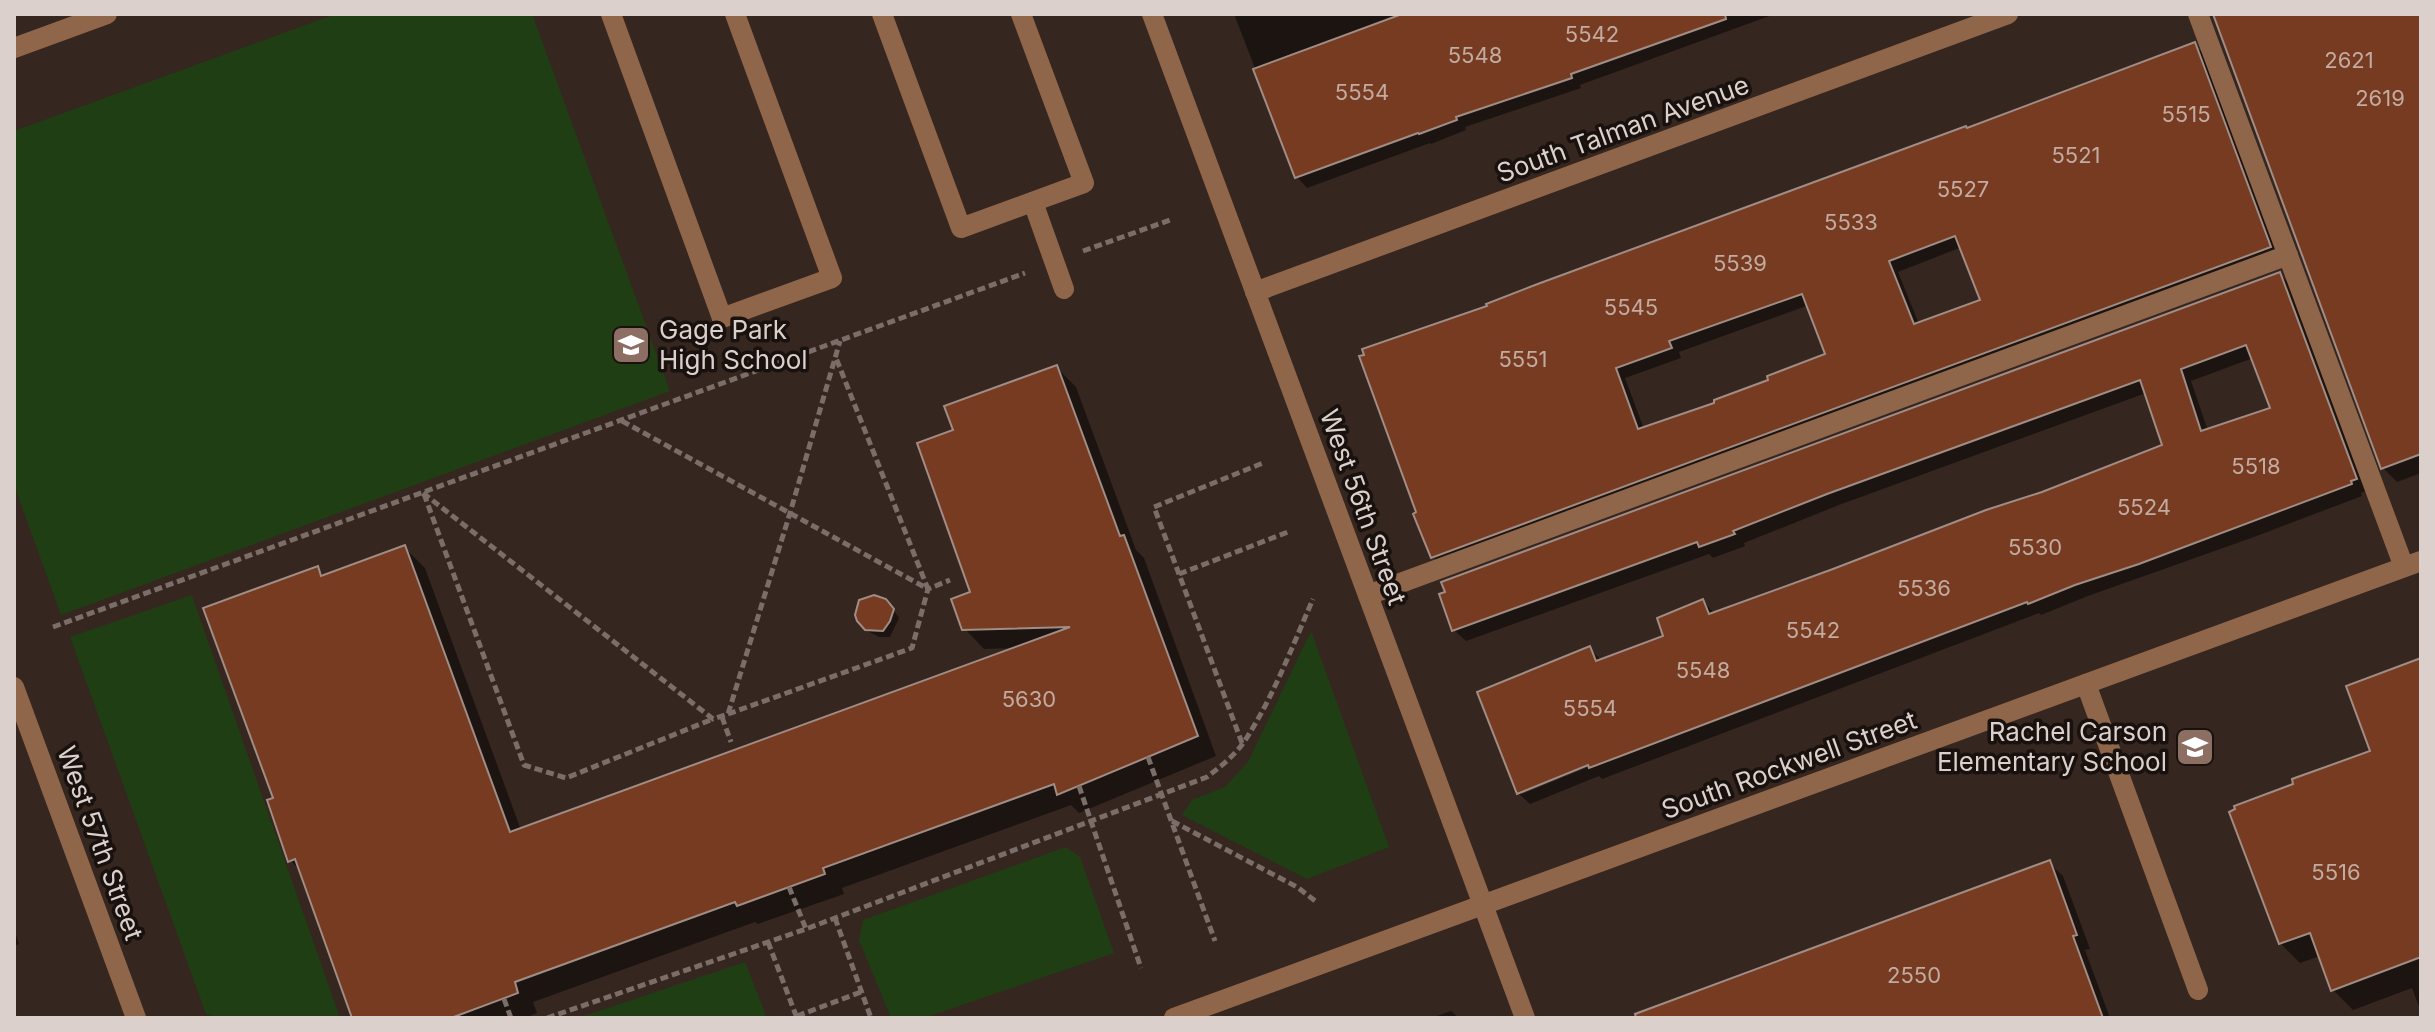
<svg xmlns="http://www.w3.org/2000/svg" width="2435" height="1032" viewBox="0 0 2435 1032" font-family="Inter,sans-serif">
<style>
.green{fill:#203e13}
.shadow{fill:#0007;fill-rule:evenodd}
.building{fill:#773b21;stroke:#a08d85;stroke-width:2;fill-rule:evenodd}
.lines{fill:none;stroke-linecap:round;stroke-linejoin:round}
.path{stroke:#7b6d68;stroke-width:5;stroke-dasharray:8 4;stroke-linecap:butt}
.minor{stroke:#90664a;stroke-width:20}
.labels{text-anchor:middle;stroke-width:7;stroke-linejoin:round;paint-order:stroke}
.number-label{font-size:22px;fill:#c2aba1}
.street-label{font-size:26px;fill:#dbd0cc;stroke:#18110e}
.poi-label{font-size:26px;fill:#dbd0cc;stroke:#18110e;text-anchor:start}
</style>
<rect width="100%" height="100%" fill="#362620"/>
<g class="green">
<path d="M336,14H532L670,391L61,615L14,485V131Z"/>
<path d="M192,595V596L340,1018H219L206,1014L70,637Z"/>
<path d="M1311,631L1389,847L1307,879L1182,815L1192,800L1225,787L1248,762Z"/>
<path d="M1066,847L1080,857L1114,953L924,1018H891L859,940L863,920Z"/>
<path d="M745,962L767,1018H578Z"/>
</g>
<g class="shadow">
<path d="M1234,14H1775L1580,85L1581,88L1465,127L1466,130L1431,144L1430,143L1307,188L1297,177Z"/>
<path d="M2215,14H2421V473L2397,482L2383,468Z"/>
<path d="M2194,45L2205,55L2280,258L1443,567L1433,557L1489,307ZM1962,247L1982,301L1919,324L1898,272ZM1809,305L1828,356L1717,404L1644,429L1625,378L1681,358L1679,352Z"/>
<path d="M2280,274L2291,286L2368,490L2361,493L2362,496L2254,537L2088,596L2041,615L2039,613L1602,779L1599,776L1530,804L1518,793L1589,648L1602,661L1665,637L1703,601L1715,614L2043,494L2165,446L2146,393L1839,505L1744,543L1745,546L1713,558L1709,554L1466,641L1454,630ZM2253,358L2272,409L2208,431L2191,381ZM1596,759L1598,763L1522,794V790Z"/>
<path d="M1056,367L1076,387L1136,550L1144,558L1216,756L1079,813L1071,805L842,888L844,894L758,924L755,922L533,1002L537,1013L525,1018H354L302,872L290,860L275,800L317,569L325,577L405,548L425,568L521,830L1017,648L984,649L964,628L972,593L955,431Z"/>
<path d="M892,608L899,618L890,637H879L869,632L862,625Z"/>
<path d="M2421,661V1012L2412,988L2353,1010L2333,990L2320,956L2300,963L2280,943L2372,752Z"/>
<path d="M2049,863L2063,876L2090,949L2085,950L2110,1018H1640Z"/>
<path d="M14,929L19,944L14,946Z"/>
<path d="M1451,1011L1459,1018H1431Z"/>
</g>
<g class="building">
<path d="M1402,14H1725L1726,19L1571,74L1572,78L1456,117L1457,120L1419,134L1418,133L1295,178L1253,69Z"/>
<path d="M2213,14H2421V454L2381,469Z"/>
<path d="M2195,42L2271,247L1431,558L1413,514L1416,512L1359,356L1364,355L1362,349L1487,306L1486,304L1535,285L1966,126L1967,128ZM1955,236L1980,300L1914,324L1889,261ZM1802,294L1825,354L1767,376L1768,380L1714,400V403L1638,429L1616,368L1672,348L1669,341Z"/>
<path d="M2280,272L2357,479L2351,481L2352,484L2139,564L2075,585L2028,604L2027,602L1589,768L1588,765L1517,794L1477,692L1590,646L1596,661L1663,636L1657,618L1703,599L1709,614L1833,569L1986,510L2042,492L2162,445L2140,380L1827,494L1733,531L1735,534L1699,547L1697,542L1452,631L1439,594L1445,592L1441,582ZM2246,345L2270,408L2201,431L2181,369Z"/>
<path d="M1057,365L1120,536L1124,535L1198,736L1057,795L1054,784L823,868L825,874L737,906L735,902L515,982L518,993L451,1018H352L295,859L288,862L267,800L273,798L203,608L318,566L321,576L405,545L510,832L1070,627L962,630L951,599L970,592L917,443L953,430L944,406Z"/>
<path d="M874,595L886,599L894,609L890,621L883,631L865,630L857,621L855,615L859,600Z"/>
<path d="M2421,658V957L2331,991L2310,933L2279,944L2229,812L2235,809L2234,806L2293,784L2292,779L2370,751L2346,686Z"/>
<path d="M2050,860L2077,935L2073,936L2103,1018H1636L1635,1014Z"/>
</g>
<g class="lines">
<g class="path">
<path d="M1083,251L1173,219"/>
<path d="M622,421L928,589L836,358"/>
<path d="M423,493L713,719L728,714L790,513L840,341"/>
<path d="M424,494L524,765L566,778L713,719"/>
<path d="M1179,574L1288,532"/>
<path d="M53,627L1025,273"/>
<path d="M728,714L912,648L928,589L950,580"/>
<path d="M722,717L731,742"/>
<path d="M1242,743L1154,507L1263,463"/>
<path d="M1148,757L1215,941"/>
<path d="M1079,786L1141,968"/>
<path d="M1172,821L1297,887L1318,903"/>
<path d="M789,887L806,929"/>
<path d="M835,918L871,1018"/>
<path d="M768,942L797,1018"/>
<path d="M504,999L511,1018"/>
<path d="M797,1016L861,992"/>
<path d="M547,1018L806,929L1207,777C1220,767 1234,756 1244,742C1273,698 1292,647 1313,599"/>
</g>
<g class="minor">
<path d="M611,14L722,318L832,278L735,14"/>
<path d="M882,14L961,228L1084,183L1021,14"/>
<path d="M1152,14L1525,1018"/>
<path d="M2198,14L2404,567"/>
<path d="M14,48L107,14"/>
<path d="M1033,202L1064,289"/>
<path d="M1255,292L2008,14"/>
<path d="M1368,595L2288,255"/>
<path d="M2086,684L2198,990"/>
<path d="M14,687L136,1018"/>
<path d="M1174,1018L2421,561"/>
</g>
</g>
<defs>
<symbol id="school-square" viewBox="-11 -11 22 22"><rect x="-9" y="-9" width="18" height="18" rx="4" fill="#8d6e63" stroke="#18110e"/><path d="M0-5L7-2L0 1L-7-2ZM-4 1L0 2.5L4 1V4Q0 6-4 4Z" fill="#fff"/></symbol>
</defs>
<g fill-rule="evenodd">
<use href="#school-square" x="609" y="323" width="44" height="44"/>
<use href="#school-square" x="2173" y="725" width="44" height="44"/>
</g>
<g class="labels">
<g class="number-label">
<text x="1592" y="42">5542</text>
<text x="1475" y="63">5548</text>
<text x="2349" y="68">2621</text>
<text x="1362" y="100">5554</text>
<text x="2380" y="106">2619</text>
<text x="2186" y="122">5515</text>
<text x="2076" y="163">5521</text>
<text x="1963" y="197">5527</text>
<text x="1851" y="230">5533</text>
<text x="1740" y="271">5539</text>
<text x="1631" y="315">5545</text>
<text x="1523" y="367">5551</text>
<text x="2256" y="474">5518</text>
<text x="2144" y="515">5524</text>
<text x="2035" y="555">5530</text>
<text x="1924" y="596">5536</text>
<text x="1813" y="638">5542</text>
<text x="1703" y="678">5548</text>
<text x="1029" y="707">5630</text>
<text x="1590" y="716">5554</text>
<text x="2336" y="880">5516</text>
<text x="1914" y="983">2550</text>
</g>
<g class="street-label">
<text transform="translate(1623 129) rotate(-20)" y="9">South Talman Avenue</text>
<text transform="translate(1363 507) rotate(70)" y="9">West 56th Street</text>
<text transform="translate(1789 765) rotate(-20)" y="9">South Rockwell Street</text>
<text transform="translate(100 843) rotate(70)" y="9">West 57th Street</text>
</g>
<g class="poi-label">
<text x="659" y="339">Gage Park<tspan x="659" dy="30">High School</tspan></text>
<text x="2167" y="741" text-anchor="end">Rachel Carson<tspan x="2167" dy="30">Elementary School</tspan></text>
</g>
</g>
<rect width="2435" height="1032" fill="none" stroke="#dbd0cc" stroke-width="32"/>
</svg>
